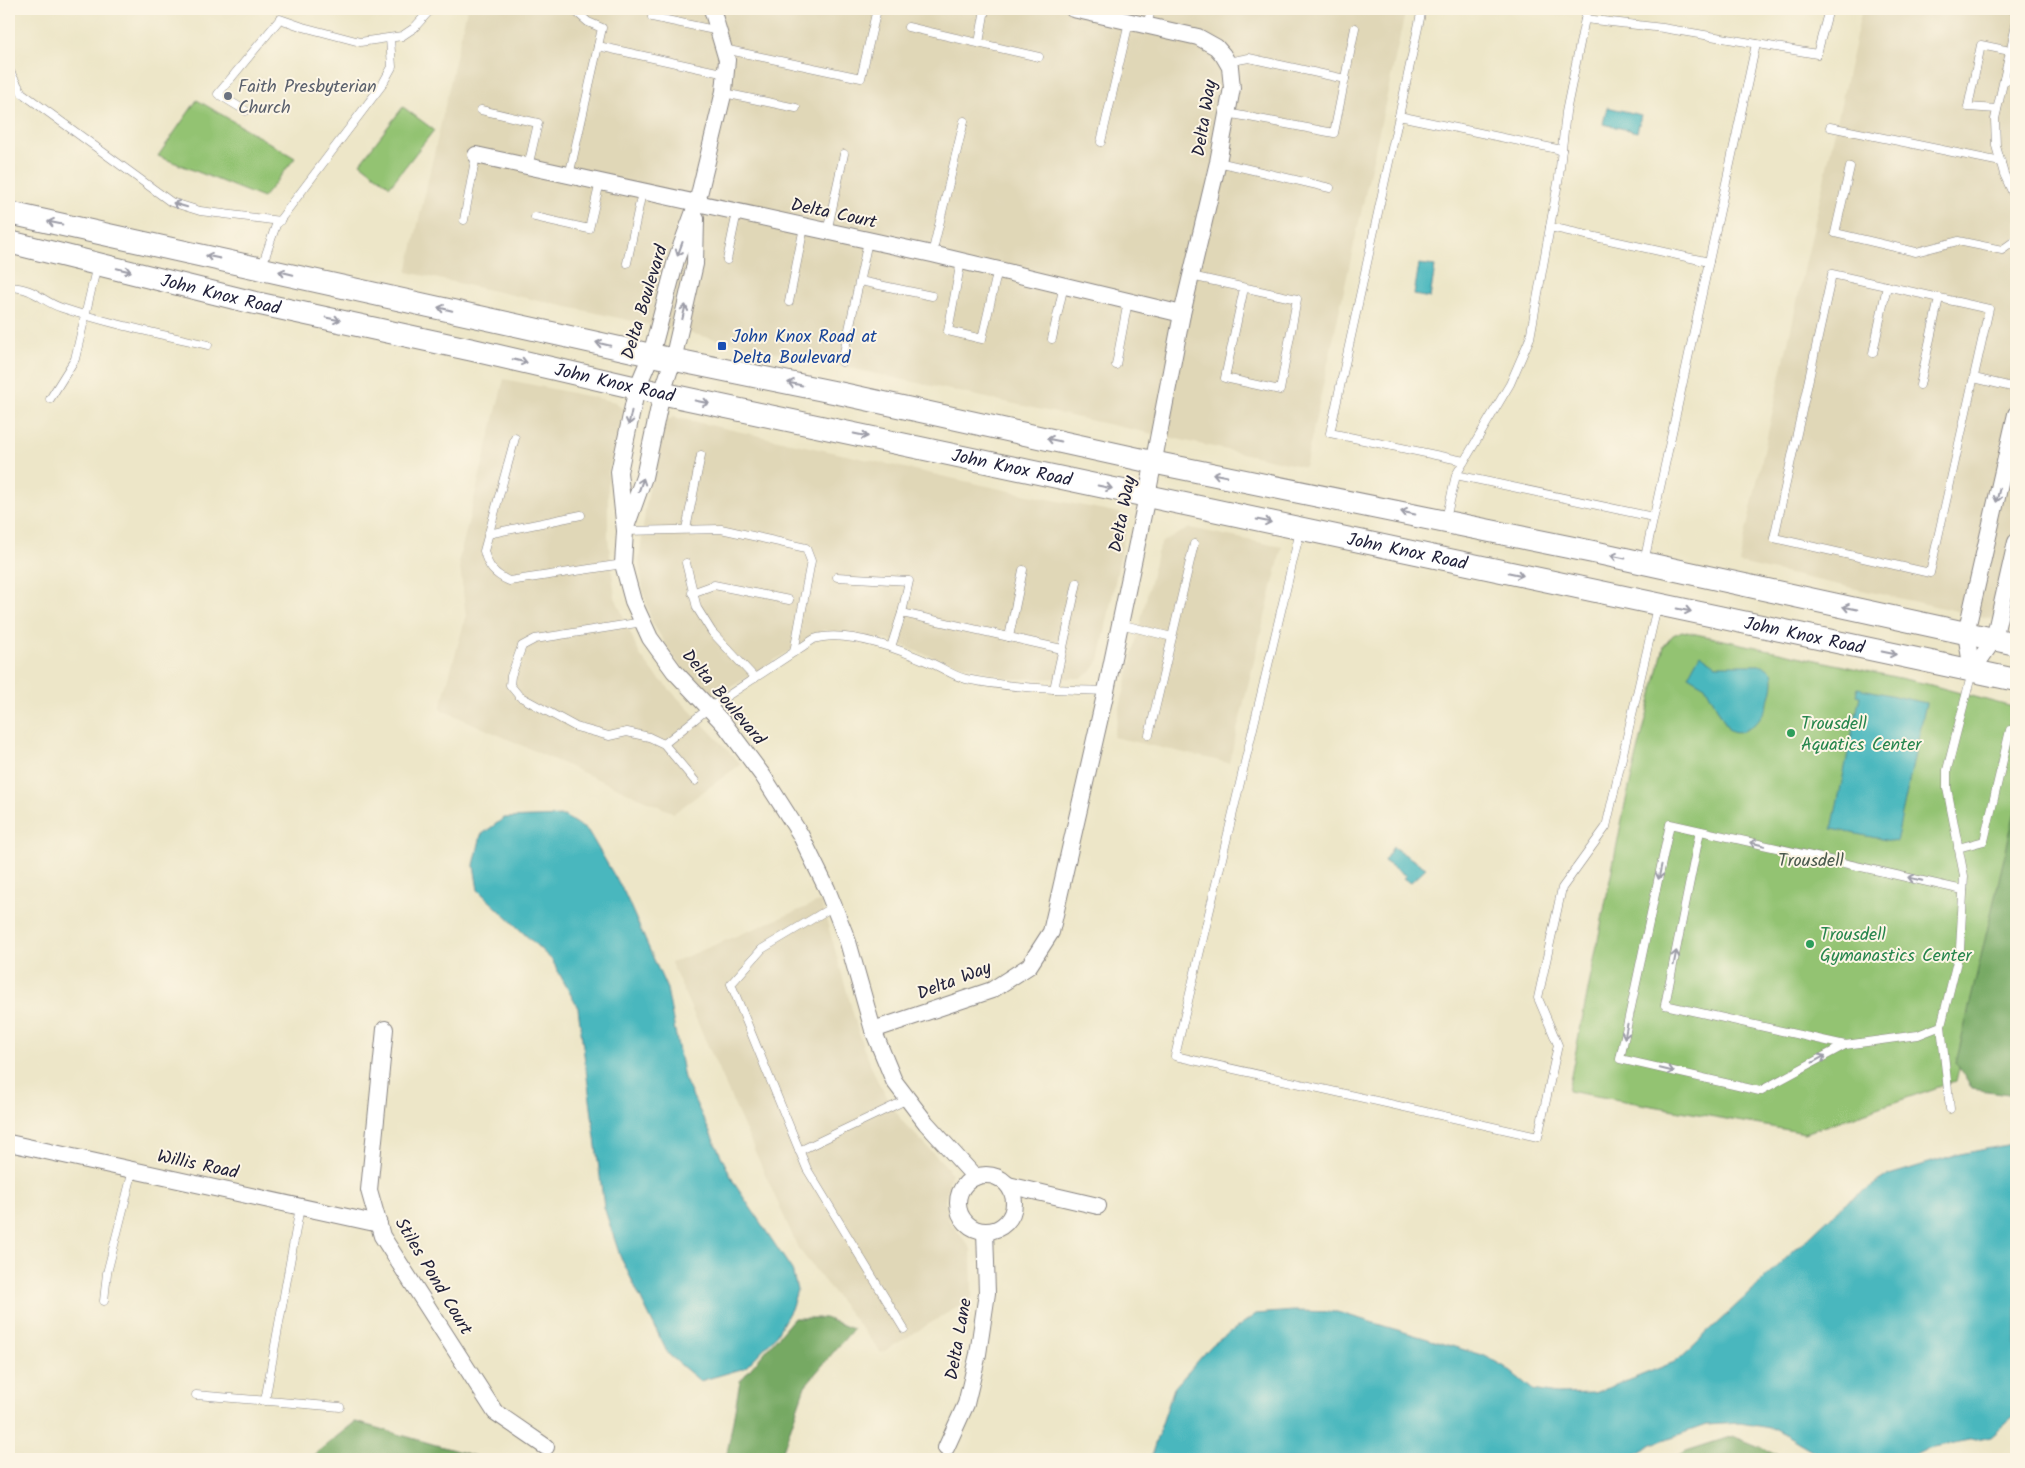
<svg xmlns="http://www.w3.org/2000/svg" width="2025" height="1468" viewBox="0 0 2025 1468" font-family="Kalam,sans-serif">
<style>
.built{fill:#e0d7b7}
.green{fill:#93c372;stroke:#5a7256}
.forest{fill:#76a964;stroke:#4c6650}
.water{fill:#48b7be;stroke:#356c7c}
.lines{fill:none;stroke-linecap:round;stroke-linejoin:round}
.service-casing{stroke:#888482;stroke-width:9}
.minor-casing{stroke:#888482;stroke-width:18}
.secondary-casing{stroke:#888482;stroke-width:24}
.service{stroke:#fff;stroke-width:8}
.minor{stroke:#fff;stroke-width:16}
.secondary{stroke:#fff;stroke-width:22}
.oneway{stroke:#9c9ca7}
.worship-dot{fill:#6b7280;stroke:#fcf5e5;stroke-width:2}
.transit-dot{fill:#1a4fb4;stroke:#fcf5e5;stroke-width:2}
.leisure-dot{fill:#2e9e5b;stroke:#fcf5e5;stroke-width:2}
.labels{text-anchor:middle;stroke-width:4;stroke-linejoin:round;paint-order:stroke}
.worship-label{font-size:18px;fill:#5b616d;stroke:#fcf5e5;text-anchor:start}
.street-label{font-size:18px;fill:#22223b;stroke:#fcf5e5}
.transit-label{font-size:18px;fill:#164399;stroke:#fcf5e5;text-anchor:start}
.leisure-label{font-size:18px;fill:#27864d;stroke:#fcf5e5;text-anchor:start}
.park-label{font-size:18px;fill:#4a5a4e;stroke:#fcf5e5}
</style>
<rect width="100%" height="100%" fill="#fcf5e5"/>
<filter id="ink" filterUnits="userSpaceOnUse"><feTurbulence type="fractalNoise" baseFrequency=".02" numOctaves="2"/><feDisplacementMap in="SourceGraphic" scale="10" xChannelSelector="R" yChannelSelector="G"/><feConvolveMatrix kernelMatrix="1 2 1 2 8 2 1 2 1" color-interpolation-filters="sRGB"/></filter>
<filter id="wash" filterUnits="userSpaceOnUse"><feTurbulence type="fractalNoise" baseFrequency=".0096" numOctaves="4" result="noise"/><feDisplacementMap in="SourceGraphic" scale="20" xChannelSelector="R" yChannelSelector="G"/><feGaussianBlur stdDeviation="1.12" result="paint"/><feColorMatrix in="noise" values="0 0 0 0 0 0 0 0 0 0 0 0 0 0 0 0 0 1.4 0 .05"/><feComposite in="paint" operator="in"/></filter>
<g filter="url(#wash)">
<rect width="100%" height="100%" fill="#ede6c8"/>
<g class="built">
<path d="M467,9H1406L1305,467L407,272Z"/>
<path d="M1862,9H2016V624L1739,563Z"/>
<path d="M504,379L616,402L622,409L625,418L608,472V537L615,597L640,655L654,673L741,764L674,813L440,709L466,616L459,559Z"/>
<path d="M673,417L1028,495L1120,513L1126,529L1099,661L1091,672L1080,678L1011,679L921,653L888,640L823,630L725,691L713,693L707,691L678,663L652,623L643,591L639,561L646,505L658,438L666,422Z"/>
<path d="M1190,528L1282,547L1229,763L1113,737L1157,553L1162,542Z"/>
<path d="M821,901L862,1044L878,1082L902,1121L948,1168L951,1174L945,1201L949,1220L971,1249L972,1298L881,1353L798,1248L671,963Z"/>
</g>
<g class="green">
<path d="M197,100L295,158L263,198L158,156Z"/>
<path d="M403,107L434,130L390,186L360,163Z"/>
<path d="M1682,631L1927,684L2016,708V829L1956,1081L1805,1133L1568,1091L1625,804L1664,646L1673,635Z"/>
</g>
<g class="forest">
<path d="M2016,807V1095L1972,1089L1956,1063Z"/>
<path d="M794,1318H825L853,1329L805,1386L782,1453L783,1459H726L740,1381Z"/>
<path d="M355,1422H356L485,1459H322L311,1457Z"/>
<path d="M1733,1436L1782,1456L1784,1459H1671L1686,1451Z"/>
</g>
<g class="water">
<path d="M1607,107L1641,115L1637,132L1603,124Z"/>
<path d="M1419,264L1435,266L1430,298L1414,295Z"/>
<path d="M1700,654L1716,665H1763L1772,672C1778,693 1756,742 1729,730L1705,686L1688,676Z"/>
<path d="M1858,688L1926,703L1896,842L1832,829L1860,696L1856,695Z"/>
<path d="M564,816L588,831L624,892L667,989L684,1078L734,1183L792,1270L797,1290L791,1309L775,1337L745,1368L700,1381L668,1354L620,1256L604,1207L578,1008L552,960L478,890L474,865L481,835L504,818Z"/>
<path d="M1393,847L1426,868L1410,883L1403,878L1406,876L1384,861Z"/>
<path d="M2012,1144H2016V1414L1991,1436L1928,1448L1906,1459H1827L1776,1429L1740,1423L1706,1425L1652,1444L1628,1459H1150L1174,1388L1212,1345L1256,1314L1294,1311L1337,1312L1485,1356L1505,1367L1533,1390L1555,1394L1594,1393L1637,1377L1677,1361L1845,1203L1889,1175L1955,1155Z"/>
</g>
</g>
<g filter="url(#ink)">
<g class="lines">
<defs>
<g id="service">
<path d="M654,9L652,17L719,31"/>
<path d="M2011,9L2016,10"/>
<path d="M1585,19L1663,28L1817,54L1829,9"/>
<path d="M2016,25L1995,119L1996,146L2004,174L2016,200"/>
<path d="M1147,26L1151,9"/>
<path d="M908,27L1039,57"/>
<path d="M979,43L985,9"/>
<path d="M598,46L726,74"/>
<path d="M724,49L861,78L877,9"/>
<path d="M1227,62L1249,58L1345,79"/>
<path d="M9,70L22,93L171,202L200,211L280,221"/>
<path d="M2004,79L2016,82"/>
<path d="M724,93L796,108"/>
<path d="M1997,109L1968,107L1981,45L2010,51"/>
<path d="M481,110L538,123L528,167"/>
<path d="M246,111L218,94L280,19L303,27L360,42L402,36L414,28L431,9"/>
<path d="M1227,113L1334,133L1355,28"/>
<path d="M1399,116L1422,9"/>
<path d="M1830,127L2001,162"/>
<path d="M1101,142L1129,22"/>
<path d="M1218,162L1330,188"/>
<path d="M1850,167L1835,233L1916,252L1958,241L2002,250L2016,240"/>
<path d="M569,176L602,28L588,22L573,9"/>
<path d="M535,217L589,229L600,182"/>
<path d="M464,220L476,155"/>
<path d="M1550,227L1709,262"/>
<path d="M827,232L844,154"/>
<path d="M932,254L964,121"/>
<path d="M727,260L737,212"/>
<path d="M961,261L948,331L982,339L998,269"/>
<path d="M627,263L642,192"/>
<path d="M262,266L276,225L382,85L392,67L390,38"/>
<path d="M1832,274L1989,309L1930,573L1774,538Z"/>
<path d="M1191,276L1297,299L1280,390L1225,378L1244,288"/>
<path d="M860,281L932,296"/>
<path d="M9,287C37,288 40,301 62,308C110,324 159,334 208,345"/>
<path d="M789,302L804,227"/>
<path d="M1052,339L1064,285"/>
<path d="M1873,353L1887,286"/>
<path d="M842,362L868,241"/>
<path d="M1116,365L1128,301"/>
<path d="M1974,378L2016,388"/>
<path d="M1920,385L1939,298"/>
<path d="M50,399L75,359L97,265"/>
<path d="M515,438L484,551C488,567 494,574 509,581L623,564"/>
<path d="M1464,461L1330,433L1399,116L1562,150"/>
<path d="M1456,475L1653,517"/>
<path d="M1446,519L1456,475L1510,384L1530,338L1559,177L1566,112L1587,9"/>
<path d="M686,529L701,455"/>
<path d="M625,531L721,529L806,548L811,561L794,652"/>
<path d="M1300,531L1175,1056L1538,1137L1558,1045L1538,998L1562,888L1606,827L1657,607"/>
<path d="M488,534L581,515"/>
<path d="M1644,562L1756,44"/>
<path d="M686,563L697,608L712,632L755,678"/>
<path d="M837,577L909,581L902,613L891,647"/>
<path d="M692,593L714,585L789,600"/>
<path d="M902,613L1062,649"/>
<path d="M643,622L535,639L522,646L511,676L510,685L519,696L576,727L609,736L627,732L649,737L664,744L695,781"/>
<path d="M1120,624L1172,637"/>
<path d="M1009,637L1023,570"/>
<path d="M1054,689L1077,583"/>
<path d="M1149,735L1194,544"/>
<path d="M664,744L709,708L814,639C846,629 901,650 931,663C943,668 953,676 966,679C1009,688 1062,690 1106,691"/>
<path d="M1700,831L1665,1005L1845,1045L1918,1035L1941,1026L1960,949L1964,876L1947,788V770L1972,672"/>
<path d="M1958,848L1984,841L2010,730"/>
<path d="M834,906L762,949L731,984L807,1169L904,1329"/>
<path d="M1941,1026L1950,1109"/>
<path d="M1845,1045L1760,1091L1620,1059L1670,824L1963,890"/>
<path d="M799,1151L908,1099"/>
<path d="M104,1301L107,1273L133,1170"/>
<path d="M196,1395L340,1407"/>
<path d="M265,1401L300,1207"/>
</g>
<g id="minor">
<path d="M712,9L727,60L724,91L697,203L676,260L651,355L637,388L633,406L619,472L625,531L623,564L633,601L650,638L674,671L725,725L763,776L800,834L827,889L848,942L873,1030L894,1081L926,1123L975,1177"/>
<path d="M476,155L932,254L1182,314"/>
<path d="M626,527L644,477L662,393L673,360L695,264L696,218"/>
<path d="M1972,671L1966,633L2016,414"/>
<path d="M1972,671L1994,639L2016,542"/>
<path d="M385,1029L369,1190L382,1236L495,1412L546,1447"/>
<path d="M873,1030L992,990L1029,966L1051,932L1106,691L1147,496L1182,314L1218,162L1232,88L1230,67L1223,55L1216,47L1198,37L1073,9"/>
<path d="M9,1143L379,1224"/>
<circle cx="986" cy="1203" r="28"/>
<path d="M1008,1185L1098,1206"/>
<path d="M946,1448L966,1404L978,1354L987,1293L985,1231"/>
</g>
<g id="secondary">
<path d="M9,213L651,355L843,394L1152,462L1598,553L2016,644"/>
<path id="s1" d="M9,242L251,302L473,350L637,388L2016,680"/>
</g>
</defs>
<use href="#service" class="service-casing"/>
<use href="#minor" class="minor-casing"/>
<use href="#secondary" class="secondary-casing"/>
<use href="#service" class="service"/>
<use href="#minor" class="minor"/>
<use href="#secondary" class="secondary"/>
</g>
<defs><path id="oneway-shaft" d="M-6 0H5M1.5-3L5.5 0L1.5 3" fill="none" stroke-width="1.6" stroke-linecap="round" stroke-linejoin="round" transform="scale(1.25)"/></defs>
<g class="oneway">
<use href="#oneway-shaft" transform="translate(180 205) rotate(-163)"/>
<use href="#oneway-shaft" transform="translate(55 223) rotate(-168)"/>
<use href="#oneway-shaft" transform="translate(680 249) rotate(110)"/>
<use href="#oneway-shaft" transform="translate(213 257) rotate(-168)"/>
<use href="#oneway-shaft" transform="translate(124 270) rotate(14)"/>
<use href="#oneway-shaft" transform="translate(286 273) rotate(-167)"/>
<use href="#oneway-shaft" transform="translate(445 309) rotate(-167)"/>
<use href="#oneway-shaft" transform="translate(684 312) rotate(-77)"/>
<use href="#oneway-shaft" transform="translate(333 319) rotate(12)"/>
<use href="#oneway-shaft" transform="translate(603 344) rotate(-167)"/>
<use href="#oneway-shaft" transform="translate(520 361) rotate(13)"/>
<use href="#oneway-shaft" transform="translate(795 384) rotate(-169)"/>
<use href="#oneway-shaft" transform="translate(702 402) rotate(12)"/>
<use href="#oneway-shaft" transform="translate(630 418) rotate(102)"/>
<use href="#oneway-shaft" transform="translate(861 435) rotate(12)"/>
<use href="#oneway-shaft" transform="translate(1054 440) rotate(-168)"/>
<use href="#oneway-shaft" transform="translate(1220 475) rotate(-169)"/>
<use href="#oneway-shaft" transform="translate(641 485) rotate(-71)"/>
<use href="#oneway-shaft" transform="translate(1105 487) rotate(12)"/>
<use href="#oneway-shaft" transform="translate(1998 495) rotate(103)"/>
<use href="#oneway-shaft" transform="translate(1408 513) rotate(-168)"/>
<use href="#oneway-shaft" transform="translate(1264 521) rotate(12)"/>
<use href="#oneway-shaft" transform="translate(1618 557) rotate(-168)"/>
<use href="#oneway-shaft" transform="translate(1516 574) rotate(12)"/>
<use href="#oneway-shaft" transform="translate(1850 608) rotate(-168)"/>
<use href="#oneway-shaft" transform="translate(1684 610) rotate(12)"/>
<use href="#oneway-shaft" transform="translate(1889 653) rotate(12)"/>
<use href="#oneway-shaft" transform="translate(1757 844) rotate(-167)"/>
<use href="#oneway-shaft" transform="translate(1660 872) rotate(102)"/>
<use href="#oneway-shaft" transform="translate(1915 879) rotate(-167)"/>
<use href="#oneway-shaft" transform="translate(1675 958) rotate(-79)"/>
<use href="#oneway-shaft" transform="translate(1626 1031) rotate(102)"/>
<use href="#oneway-shaft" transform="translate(1819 1059) rotate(-29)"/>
<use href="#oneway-shaft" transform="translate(1667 1070) rotate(13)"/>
</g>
</g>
<circle class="worship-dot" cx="228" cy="96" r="5"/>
<rect class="transit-dot" x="717" y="341" width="10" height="10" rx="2.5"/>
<g class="leisure-dot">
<circle cx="1791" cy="733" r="5"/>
<circle cx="1810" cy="944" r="5"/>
</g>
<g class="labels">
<g class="worship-label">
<text x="238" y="92">Faith Presbyterian<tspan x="238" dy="21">Church</tspan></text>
</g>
<g class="street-label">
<text transform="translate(1204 118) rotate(-81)" y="6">Delta Way</text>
<text transform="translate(834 213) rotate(12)" y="6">Delta Court</text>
<text dy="6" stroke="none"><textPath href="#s1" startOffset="218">John Knox Road</textPath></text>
<text transform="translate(644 302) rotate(-73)" y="6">Delta Boulevard</text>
<text dy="6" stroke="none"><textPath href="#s1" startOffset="622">John Knox Road</textPath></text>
<text dy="6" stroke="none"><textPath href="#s1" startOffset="1028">John Knox Road</textPath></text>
<text transform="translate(1122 514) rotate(-79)" y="6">Delta Way</text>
<text dy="6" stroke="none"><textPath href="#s1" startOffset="1432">John Knox Road</textPath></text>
<text dy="6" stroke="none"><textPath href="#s1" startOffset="1838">John Knox Road</textPath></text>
<text transform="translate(724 697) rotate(50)" y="6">Delta Boulevard</text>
<text transform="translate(954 980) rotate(-21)" y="6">Delta Way</text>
<text transform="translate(198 1164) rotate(12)" y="6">Willis Road</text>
<text transform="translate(434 1276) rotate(59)" y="6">Stiles Pond Court</text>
<text transform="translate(958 1339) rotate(-80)" y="6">Delta Lane</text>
</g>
<g class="transit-label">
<text x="732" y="342">John Knox Road at<tspan x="732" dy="21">Delta Boulevard</tspan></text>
</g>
<g class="leisure-label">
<text x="1801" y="729">Trousdell<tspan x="1801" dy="21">Aquatics Center</tspan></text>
<text x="1820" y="940">Trousdell<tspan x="1820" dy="21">Gymanastics Center</tspan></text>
</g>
<g class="park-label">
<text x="1811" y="866">Trousdell</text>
</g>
</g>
<rect width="2025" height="1468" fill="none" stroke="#fcf5e5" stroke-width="30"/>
</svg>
